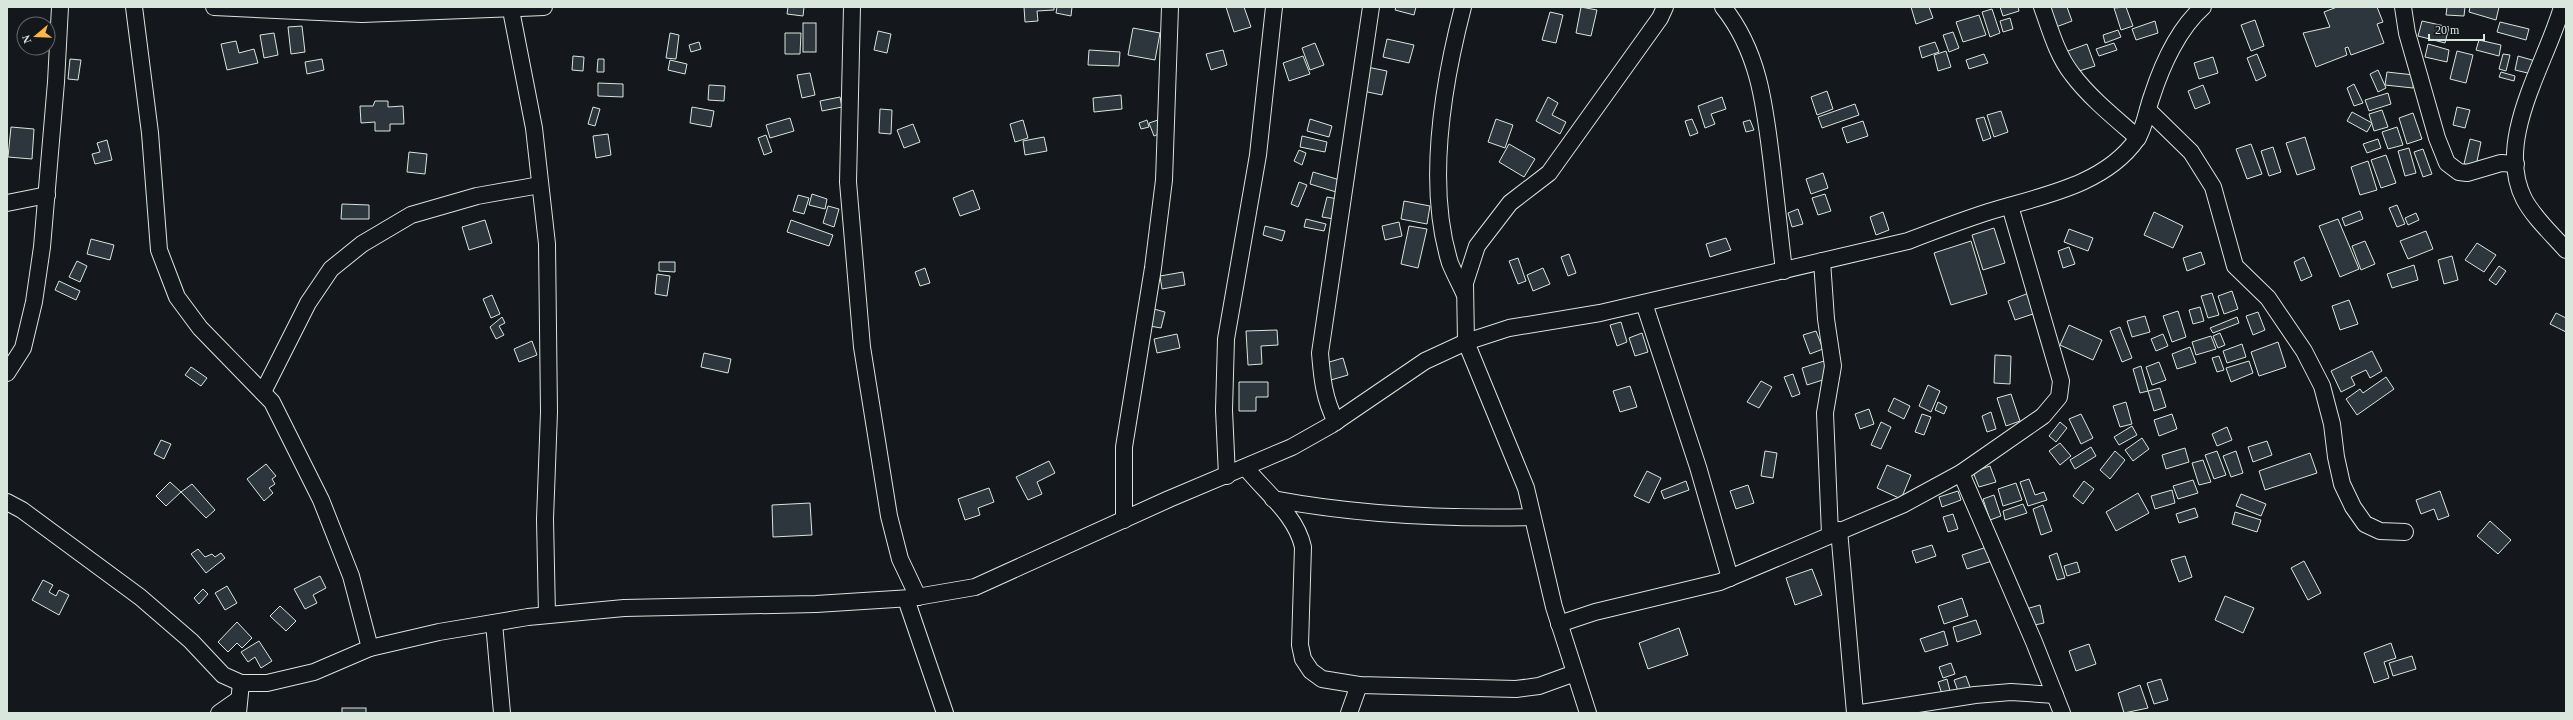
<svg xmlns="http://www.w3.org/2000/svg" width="2573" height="720" viewBox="0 0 2573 720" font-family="'Times New Roman',serif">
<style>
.building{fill:#2c363c;stroke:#d8e6dc}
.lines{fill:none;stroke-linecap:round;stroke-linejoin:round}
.street-casing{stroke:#d8e6dc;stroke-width:18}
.street{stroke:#14181c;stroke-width:16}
</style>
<rect width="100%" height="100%" fill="#14181c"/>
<g class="building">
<path d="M788,7H804L803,16L787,14Z"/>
<path d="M1024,7H1054V10L1037,11L1038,21L1025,22Z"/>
<path d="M1057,7H1072L1071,16L1056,13Z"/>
<path d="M1226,7H1244L1251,27L1234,32Z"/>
<path d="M1396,7H1416L1414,15L1395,10Z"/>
<path d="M1581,7L1597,10L1591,36L1576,33Z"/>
<path d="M1911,7H1929L1933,18L1916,24Z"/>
<path d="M2000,7H2018L2019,11L2003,16Z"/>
<path d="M2049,7H2067L2072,21L2056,27Z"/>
<path d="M2126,7L2133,26L2121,30L2114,8Z"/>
<path d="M2337,7H2377L2383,22L2377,24L2384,43L2351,55L2348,47L2345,48L2347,55L2316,67L2303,33L2330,27L2324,12Z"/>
<path d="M2447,7H2465L2464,16L2446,15Z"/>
<path d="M2470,7H2499L2496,20L2469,12Z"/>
<path d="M1992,9L2000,33L1990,37L1982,12Z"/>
<path d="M1550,12L1563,15L1556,43L1542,40Z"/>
<path d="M1979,15L1986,35L1963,42L1956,22Z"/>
<path d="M2010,18L2013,29L2003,32L2000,21Z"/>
<path d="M2255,20L2264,46L2251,51L2241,25Z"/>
<path d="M2155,21L2158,33L2136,40L2132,29Z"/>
<path d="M2422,21L2449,27L2445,43L2418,36Z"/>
<path d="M2500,22L2529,29L2526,40L2497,32Z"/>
<rect x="803" y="23" width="13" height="29"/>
<path d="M302,26L305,52L291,54L288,27Z"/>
<path d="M1133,28L1160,33L1155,60L1128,55Z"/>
<path d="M2118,30L2121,37L2105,43L2103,35Z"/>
<path d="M878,31L891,34L887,53L874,50Z"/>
<path d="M1953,32L1959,48L1949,52L1943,35Z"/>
<path d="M274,33L278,55L264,58L260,35Z"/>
<path d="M670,33L679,35L676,59L666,58Z"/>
<path d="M785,33H801L800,54H785Z"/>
<path d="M1387,39L1414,45L1409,63L1383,57Z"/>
<path d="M2479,40L2501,45L2499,56L2476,50Z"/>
<path d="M236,41L239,53L254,49L258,63L227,70L221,44Z"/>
<path d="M699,42L701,49L691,52L689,45Z"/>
<path d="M1935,42L1939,52L1922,58L1919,47Z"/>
<path d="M1315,43L1324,65L1310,70L1302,48Z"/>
<path d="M2114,43L2117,50L2099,56L2096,49Z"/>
<path d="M2087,44L2095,66L2073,73L2065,52Z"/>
<path d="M2428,44L2449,50L2447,62L2425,57Z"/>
<path d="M1089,50L1120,52L1119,66L1088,65Z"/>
<path d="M1223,50L1227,65L1211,70L1206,54Z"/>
<path d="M1946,51L1951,67L1938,71L1934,55Z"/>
<path d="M2457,51L2473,55L2466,83L2450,79Z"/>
<path d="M1984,54L1988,63L1969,69L1966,60Z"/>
<path d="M2257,54L2266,76L2256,81L2247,58Z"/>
<path d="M2503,54L2510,55L2506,71L2499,69Z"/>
<path d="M573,56L584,57L583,71L572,70Z"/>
<path d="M1303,56L1310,74L1289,81L1283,63Z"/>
<path d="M2518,56L2539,62L2536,75L2515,70Z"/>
<path d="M2213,57L2218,73L2199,79L2194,63Z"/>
<path d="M70,59L81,60L78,80L68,79Z"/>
<path d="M322,59L324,70L307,74L305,62Z"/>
<path d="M598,59H604V72H597Z"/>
<path d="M670,60L687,64L685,74L668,70Z"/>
<path d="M1367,67L1387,71L1382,95L1363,91Z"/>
<path d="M2378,70L2386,88L2378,92L2370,74Z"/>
<path d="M2387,72L2414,75L2413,88L2385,85Z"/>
<path d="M2501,72L2515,76L2514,81L2499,77Z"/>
<path d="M810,73L815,95L802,98L797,75Z"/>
<path d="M598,83L623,84V97L598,96Z"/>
<path d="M2354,84L2363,103L2354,106L2347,88Z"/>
<path d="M709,85L725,86L724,101L708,100Z"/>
<path d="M2203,85L2210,103L2195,109L2188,91Z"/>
<path d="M1827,91L1833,109L1817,115L1811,97Z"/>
<path d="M2388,93L2391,104L2369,111L2365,100Z"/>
<path d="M1121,95L1122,109L1094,112L1093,98Z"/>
<path d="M840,97L842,107L822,111L820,101Z"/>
<path d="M1548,97L1558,103L1552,115L1566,122L1560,134L1536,121Z"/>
<path d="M1722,97L1726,109L1711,114L1715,124L1705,128L1698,106Z"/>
<path d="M375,101H388V107L403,106L404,124H390V131H375V122L361,123L360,106H373Z"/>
<path d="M1855,104L1859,115L1822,128L1818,117Z"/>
<path d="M593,107L600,109L595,126L588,124Z"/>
<path d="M692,107L714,111L711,127L690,123Z"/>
<path d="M2457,107L2470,110L2465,128L2453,125Z"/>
<path d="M880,109L892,110L891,134L879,133Z"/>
<path d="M2382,110L2388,127L2374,131L2369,114Z"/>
<path d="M2001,111L2008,132L1994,137L1987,115Z"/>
<path d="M2352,112L2372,123L2367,132L2347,121Z"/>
<path d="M2413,113L2422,139L2407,144L2399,118Z"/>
<path d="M1984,117L1991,138L1983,141L1976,119Z"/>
<path d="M790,118L794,131L770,138L766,125Z"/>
<path d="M1310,119L1332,126L1329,137L1307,131Z"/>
<path d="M1496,119L1513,125L1505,148L1488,142Z"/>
<path d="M1692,119L1698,133L1690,136L1685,121Z"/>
<path d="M1023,120L1028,138L1015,142L1010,124Z"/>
<path d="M1147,120L1149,127L1141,129L1139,123Z"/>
<path d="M1158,120L1163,132L1154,136L1149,123Z"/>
<path d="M1750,120L1754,130L1746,132L1743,122Z"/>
<path d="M1863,121L1868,136L1847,143L1842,128Z"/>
<path d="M913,124L920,142L904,148L897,130Z"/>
<path d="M11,127L34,129L32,159L8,157Z"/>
<path d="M2397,127L2403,145L2388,149L2382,132Z"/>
<path d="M608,134L611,155L596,158L593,136Z"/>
<path d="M766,135L772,152L764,155L758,138Z"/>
<path d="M1302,136L1327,142L1325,152L1300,147Z"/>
<path d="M1044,137L1047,151L1025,155L1023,141Z"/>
<path d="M2305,137L2315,169L2297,175L2286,143Z"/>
<path d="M2378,139L2381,148L2367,153L2363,144Z"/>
<path d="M2470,139L2481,142L2476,166L2464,164Z"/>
<path d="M107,140L112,160L95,164L92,154L100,152L97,143Z"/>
<path d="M1509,144L1535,159L1524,177L1499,162Z"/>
<path d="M2251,144L2262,174L2247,179L2236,149Z"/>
<path d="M2273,147L2281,172L2269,176L2261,151Z"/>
<path d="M2409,148L2416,173L2405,176L2398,151Z"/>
<path d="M2423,149L2432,174L2423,177L2414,152Z"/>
<path d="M1299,150L1306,153L1302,165L1294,161Z"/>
<path d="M409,152L427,154L425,174L407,172Z"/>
<path d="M2386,155L2396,183L2381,188L2371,160Z"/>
<path d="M2368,161L2377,190L2360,195L2351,167Z"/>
<path d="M1313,172L1340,180L1336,192L1310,184Z"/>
<path d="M1823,173L1828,188L1811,194L1806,179Z"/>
<path d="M1299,182L1307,185L1298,207L1291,204Z"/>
<path d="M973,190L980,209L960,216L953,198Z"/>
<path d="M812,194L827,199L825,209L809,205Z"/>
<path d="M1825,194L1831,211L1818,215L1812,198Z"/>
<path d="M798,195L809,198L804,214L793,211Z"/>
<path d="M1327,197L1338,199L1334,219L1322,217Z"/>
<path d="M1404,201L1430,206L1427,224L1401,219Z"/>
<path d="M342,204L369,205V219H341Z"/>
<path d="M2397,205L2405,224L2397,227L2389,208Z"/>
<path d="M828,206L839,209L834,227L823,223Z"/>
<path d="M1798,209L1803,224L1792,227L1788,213Z"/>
<path d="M2360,211L2363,219L2345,226L2342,218Z"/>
<path d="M1883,212L1889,230L1876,235L1870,217Z"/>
<path d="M2154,212L2183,226L2173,248L2144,235Z"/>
<path d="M2416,213L2419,220L2408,225L2405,218Z"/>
<path d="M1306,219L1326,224L1324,231L1304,227Z"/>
<path d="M2338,219L2359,269L2340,277L2319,226Z"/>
<path d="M485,220L492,243L469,250L462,227Z"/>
<path d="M791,220L833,235L829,246L787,232Z"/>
<path d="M1399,222L1402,236L1385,240L1382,226Z"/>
<path d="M1265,226L1285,231L1282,241L1263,235Z"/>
<path d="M1409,226L1427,229L1418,268L1401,264Z"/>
<path d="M1994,228L2005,263L1983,270L1972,235Z"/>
<path d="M2069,229L2093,238L2088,251L2064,242Z"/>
<path d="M2426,231L2433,249L2408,259L2400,241Z"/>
<path d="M1726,238L1731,250L1710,257L1706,244Z"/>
<path d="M91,239L114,245L110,260L87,254Z"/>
<path d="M1971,241L1987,294L1951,305L1934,253Z"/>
<path d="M2365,241L2375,264L2361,270L2352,246Z"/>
<path d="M2477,243L2496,255L2484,272L2465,260Z"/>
<path d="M2069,247L2075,264L2063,268L2058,251Z"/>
<path d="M2201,252L2205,264L2187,271L2183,258Z"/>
<path d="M1569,254L1576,273L1568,276L1561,257Z"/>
<path d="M2452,256L2458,280L2444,284L2438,260Z"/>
<path d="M2304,257L2312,276L2301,281L2294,262Z"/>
<path d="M1518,258L1526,281L1518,284L1509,261Z"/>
<path d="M77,261L87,266L80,282L69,277Z"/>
<path d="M659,262H675V272L659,271Z"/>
<path d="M2414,265L2418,280L2392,288L2387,274Z"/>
<path d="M2499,266L2506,271L2496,285L2489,280Z"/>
<path d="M925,268L930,283L920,286L915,272Z"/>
<path d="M1543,268L1550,284L1533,291L1527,275Z"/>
<path d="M1183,272L1185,285L1162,289L1160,276Z"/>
<path d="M657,274L670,276L667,296L655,294Z"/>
<path d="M59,281L80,291L76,300L55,290Z"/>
<path d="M2232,291L2238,309L2224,314L2218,296Z"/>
<path d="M2029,293L2036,313L2015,320L2008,301Z"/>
<path d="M2212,293L2219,315L2208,318L2201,296Z"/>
<path d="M492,295L500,314L491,318L483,299Z"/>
<path d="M2349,300L2358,324L2340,330L2332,306Z"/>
<path d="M2200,307L2204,321L2193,324L2189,310Z"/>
<path d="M1154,309L1165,312L1161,328L1150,326Z"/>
<path d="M2178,311L2186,337L2172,342L2163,316Z"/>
<path d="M2258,312L2265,330L2253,335L2246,316Z"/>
<path d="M2556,313L2566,318V332L2550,324Z"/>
<path d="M2145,316L2150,332L2132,337L2127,321Z"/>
<path d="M502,317L505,323L499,326L504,335L496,339L490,327Z"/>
<path d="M2237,317L2239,323L2213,333L2210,328Z"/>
<path d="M1621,322L1627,342L1617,346L1610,325Z"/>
<path d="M2069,325L2102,340L2093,360L2060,345Z"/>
<path d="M2120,327L2132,358L2122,362L2110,331Z"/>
<path d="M1277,330L1278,345L1261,346L1262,364L1248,365L1246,331Z"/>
<path d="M1816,331L1823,349L1810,354L1803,335Z"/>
<path d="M1642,333L1648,352L1635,356L1629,338Z"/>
<path d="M2220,333L2225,345L2218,348L2213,336Z"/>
<path d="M1177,334L1180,348L1157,353L1154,339Z"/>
<path d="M2163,334L2168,346L2156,351L2151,339Z"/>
<path d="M2211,336L2216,349L2196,355L2192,342Z"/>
<path d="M532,341L537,355L519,362L514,349Z"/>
<path d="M2278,342L2286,367L2259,376L2251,352Z"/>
<path d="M2242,344L2246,357L2227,363L2223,351Z"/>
<path d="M2190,347L2196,363L2177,369L2172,354Z"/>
<path d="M2372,351L2382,371L2370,378L2366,370L2351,377L2355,385L2341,392L2331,371Z"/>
<path d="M704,353L731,359L728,373L701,367Z"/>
<path d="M1995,355L2011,356L2010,384L1994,383Z"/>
<path d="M2219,356L2224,370L2217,372L2212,358Z"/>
<path d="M1343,358L1348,375L1331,380L1326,363Z"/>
<path d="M1824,361L1829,378L1807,385L1802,368Z"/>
<path d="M2249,361L2253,373L2231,382L2226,368Z"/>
<path d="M2159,362L2166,380L2152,385L2146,367Z"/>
<path d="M2141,366L2148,391L2140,393L2133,369Z"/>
<path d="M191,367L207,378L201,386L185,375Z"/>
<path d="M1793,374L1800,394L1792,397L1784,377Z"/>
<path d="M2386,377L2394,389L2357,415L2346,399L2360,389L2363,393Z"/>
<path d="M1761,381L1772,387L1759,408L1747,402Z"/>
<path d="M1239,382H1268V397H1256V411H1239Z"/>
<path d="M1928,385L1940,391L1931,412L1919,406Z"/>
<path d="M1630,386L1637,407L1620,412L1613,391Z"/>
<path d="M2160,388L2166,407L2154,411L2148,391Z"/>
<path d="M2011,394L2020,421L2006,426L1997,398Z"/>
<path d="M1894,398L1910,406L1904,419L1888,411Z"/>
<path d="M1938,402L1947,407L1944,414L1935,410Z"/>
<path d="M2126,402L2132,424L2120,427L2113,406Z"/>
<path d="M1869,409L1874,424L1860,429L1855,414Z"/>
<path d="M1991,412L1996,429L1987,432L1982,416Z"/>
<path d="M1922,414L1931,417L1924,435L1915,432Z"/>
<path d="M2081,414L2093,438L2081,444L2069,419Z"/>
<path d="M2172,414L2177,429L2159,436L2154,420Z"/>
<path d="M1881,422L1891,427L1881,449L1871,445Z"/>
<path d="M2060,422L2067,428L2056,442L2049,436Z"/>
<path d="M2132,426L2137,435L2119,445L2114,437Z"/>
<path d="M2227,427L2232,440L2217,446L2212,434Z"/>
<path d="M2142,438L2149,449L2133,461L2125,450Z"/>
<path d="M161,440L171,444L164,459L154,454Z"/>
<path d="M2267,441L2272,455L2253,462L2248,447Z"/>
<path d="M2060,443L2071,456L2060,465L2049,451Z"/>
<path d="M2091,447L2096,456L2075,469L2070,460Z"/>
<path d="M2185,448L2189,462L2166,469L2162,455Z"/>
<path d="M1765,451L1777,453L1773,478L1761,476Z"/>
<path d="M2115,451L2125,460L2110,479L2100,470Z"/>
<path d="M2217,451L2226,475L2214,479L2205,455Z"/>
<path d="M2236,451L2243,473L2231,477L2223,456Z"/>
<path d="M2310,453L2317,473L2265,490L2259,471Z"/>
<path d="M2203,460L2211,482L2199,485L2192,463Z"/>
<path d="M1049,461L1055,473L1037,482L1042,494L1028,500L1016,477Z"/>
<path d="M266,464L276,476L272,479L275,484L269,488L273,493L264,501L247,479Z"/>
<path d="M1887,465L1911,475L1901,499L1877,488Z"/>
<path d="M1990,466L1996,482L1979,487L1973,472Z"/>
<path d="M1647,471L1661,478L1649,503L1634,496Z"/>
<path d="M2029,479L2035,495L2044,492L2047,500L2028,506L2020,482Z"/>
<path d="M2193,480L2198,493L2178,499L2173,486Z"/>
<path d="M1686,481L1689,490L1664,499L1661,491Z"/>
<path d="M2084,481L2094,489L2083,504L2073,496Z"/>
<path d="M170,482L181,492L166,506L156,496Z"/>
<path d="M2016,483L2022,500L2003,506L1998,489Z"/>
<path d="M192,484L215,510L206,518L181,492Z"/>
<path d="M1748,485L1754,503L1736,509L1730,491Z"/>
<path d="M989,488L994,502L978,508L980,515L965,520L958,499Z"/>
<path d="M2172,490L2175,503L2155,509L2151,496Z"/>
<path d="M1958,491L1961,500L1942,507L1939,497Z"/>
<path d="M2440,491L2449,516L2438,520L2434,509L2421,514L2416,500Z"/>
<path d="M2138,493L2149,513L2116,531L2106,512Z"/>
<path d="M2241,494L2266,504L2261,516L2236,506Z"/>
<path d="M1994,495L2001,516L1990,520L1983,499Z"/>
<path d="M810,503L812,535L773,537L772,505Z"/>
<path d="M2023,504L2027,513L2005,520L2003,511Z"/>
<path d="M2043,505L2052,531L2041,535L2033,509Z"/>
<path d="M2195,508L2198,517L2179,523L2176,514Z"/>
<path d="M2235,512L2261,520L2257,532L2232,524Z"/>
<path d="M1953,514L1958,529L1948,532L1943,517Z"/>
<path d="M2490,521L2511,540L2498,554L2477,536Z"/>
<path d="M1932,545L1936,556L1916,563L1912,551Z"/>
<path d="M1987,547L1992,561L1967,569L1962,555Z"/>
<path d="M198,549L205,557L212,554L215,557L221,553L225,558L206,573L191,554Z"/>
<path d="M2057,553L2065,578L2057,580L2049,556Z"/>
<path d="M2185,556L2192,577L2179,582L2171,560Z"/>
<path d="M2304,561L2321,593L2308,600L2291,568Z"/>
<path d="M2077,562L2080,572L2067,576L2064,566Z"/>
<path d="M1812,569L1822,595L1795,605L1786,578Z"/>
<path d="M320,576L326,588L313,595L317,603L305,609L294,589Z"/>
<path d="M43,580L53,585L49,592L56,596L59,590L69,595L59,615L32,600Z"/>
<path d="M227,586L237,603L225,610L215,593Z"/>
<path d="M203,589L208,594L199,604L194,598Z"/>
<path d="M2225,596L2254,608L2243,633L2215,620Z"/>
<path d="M1962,598L1968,616L1944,624L1938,606Z"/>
<path d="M2040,605L2044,623L2030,626L2026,609Z"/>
<path d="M280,606L296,621L286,631L270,616Z"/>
<path d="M1976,620L1981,634L1957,642L1953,627Z"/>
<path d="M237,622L252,638L242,648L237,643L228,652L218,642Z"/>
<path d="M1679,628L1688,655L1648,669L1639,643Z"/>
<path d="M1944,631L1948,645L1925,652L1920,639Z"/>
<path d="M259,641L272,661L261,668L255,657L248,662L241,652Z"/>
<path d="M2391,643L2396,658L2384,662L2389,678L2374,683L2364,653Z"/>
<path d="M2089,644L2096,664L2076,671L2069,651Z"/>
<path d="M2412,656L2416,669L2393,676L2389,663Z"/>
<path d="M1951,663L1955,674L1943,678L1939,667Z"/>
<path d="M1966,676L1971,690L1959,694L1954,680Z"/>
<path d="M1947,679L1950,691L1942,694L1938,682Z"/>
<path d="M2161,679L2168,700L2154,704L2147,683Z"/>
<path d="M2140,685L2148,708L2124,713L2118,693Z"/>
<rect x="342" y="708" width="24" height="5"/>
</g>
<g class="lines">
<defs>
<g id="street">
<path d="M134,7L150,133L159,250L177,297L200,328L272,402L321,500L351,576L370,648"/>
<path d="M214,7L362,14L544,7"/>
<path d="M852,7L848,182L862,347L889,516L900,559L918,597"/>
<path d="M1463,7C1443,84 1426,186 1450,263C1454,273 1460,284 1464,293"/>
<path d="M1723,7C1760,53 1765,108 1772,165C1776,200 1780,235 1784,271"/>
<path d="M2042,7C2050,29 2057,55 2072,74C2090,98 2115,118 2138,138"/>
<path d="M2403,7L2407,33L2437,138L2447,163L2459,172L2467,173L2501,163L2516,164"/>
<path d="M2562,7C2546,64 2494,140 2524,199C2534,218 2552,234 2566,250"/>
<path d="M511,10L534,128L547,244L549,412L545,519L547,615"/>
<path d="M2148,110L2191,152L2213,187L2235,266L2268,298L2304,351L2322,386L2332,424L2336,457L2342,484L2353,507L2365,524L2380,531L2405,532"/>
<path d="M7,203L47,195"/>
<path d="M1822,261L1826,319L1833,366L1825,413L1830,534"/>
<path d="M1644,303L1698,467L1730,578"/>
<path d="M7,373L23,348L34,302L42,247L56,82L60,7"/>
<path d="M263,392L308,303L331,269L362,244L411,215L477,196L540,185"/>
<path d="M1336,422C1324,399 1322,378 1320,353L1371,7"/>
<path d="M1246,468C1266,493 1296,515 1303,547L1300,645L1303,659L1311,671L1322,679L1359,685L1516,689L1539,686L1575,673"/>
<path d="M1961,473L2034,642L2062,713"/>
<path d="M1227,476L1224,410L1226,339L1258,155L1274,7"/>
<path d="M1273,499C1358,515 1445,519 1532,517"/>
<path d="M7,502L22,510L140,597L191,641L223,675L241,683H267L314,672L370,648L439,632L528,617L624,608L816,604L911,598L975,587L1169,499L1292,447L1331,425L1425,361L1466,342L1509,328L1600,313L1908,241C1934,231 1960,221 1988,212C2040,196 2104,186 2137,139C2145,127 2147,109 2152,96C2162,65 2179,28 2203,7"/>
<path d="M1124,520V447L1153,268L1164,180L1170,7"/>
<path d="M1839,530L1855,713"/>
<path d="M906,599L945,713"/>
<path d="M494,623L502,713"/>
<path d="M1559,624L1595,612L1720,582L1902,505L1961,473L2043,416L2059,397L2061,381L2010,206"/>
<path d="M219,713L239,699"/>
<path d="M238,713L241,683"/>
<path d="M1349,713L1359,685"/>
<path d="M1588,713L1554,607L1526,488L1466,342L1465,283L1477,246L1510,203L1549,173L1660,18L1665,7"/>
<path d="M1861,713L1975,695L2011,692L2055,695"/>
</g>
</defs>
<use href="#street" class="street-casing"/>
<use href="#street" class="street"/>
</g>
<rect width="2573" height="720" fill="none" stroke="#d8e6dc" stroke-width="16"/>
<g transform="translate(36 36) rotate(251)"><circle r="19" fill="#14181c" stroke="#626a69"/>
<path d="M0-3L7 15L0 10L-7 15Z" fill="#ffb74d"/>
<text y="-6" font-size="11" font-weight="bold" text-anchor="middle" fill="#d8e6dc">N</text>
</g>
<path d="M2429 34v6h55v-6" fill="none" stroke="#d8e6dc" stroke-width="2"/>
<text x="2435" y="34" font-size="12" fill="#d8e6dc" stroke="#14181c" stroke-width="3" paint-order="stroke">20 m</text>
</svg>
